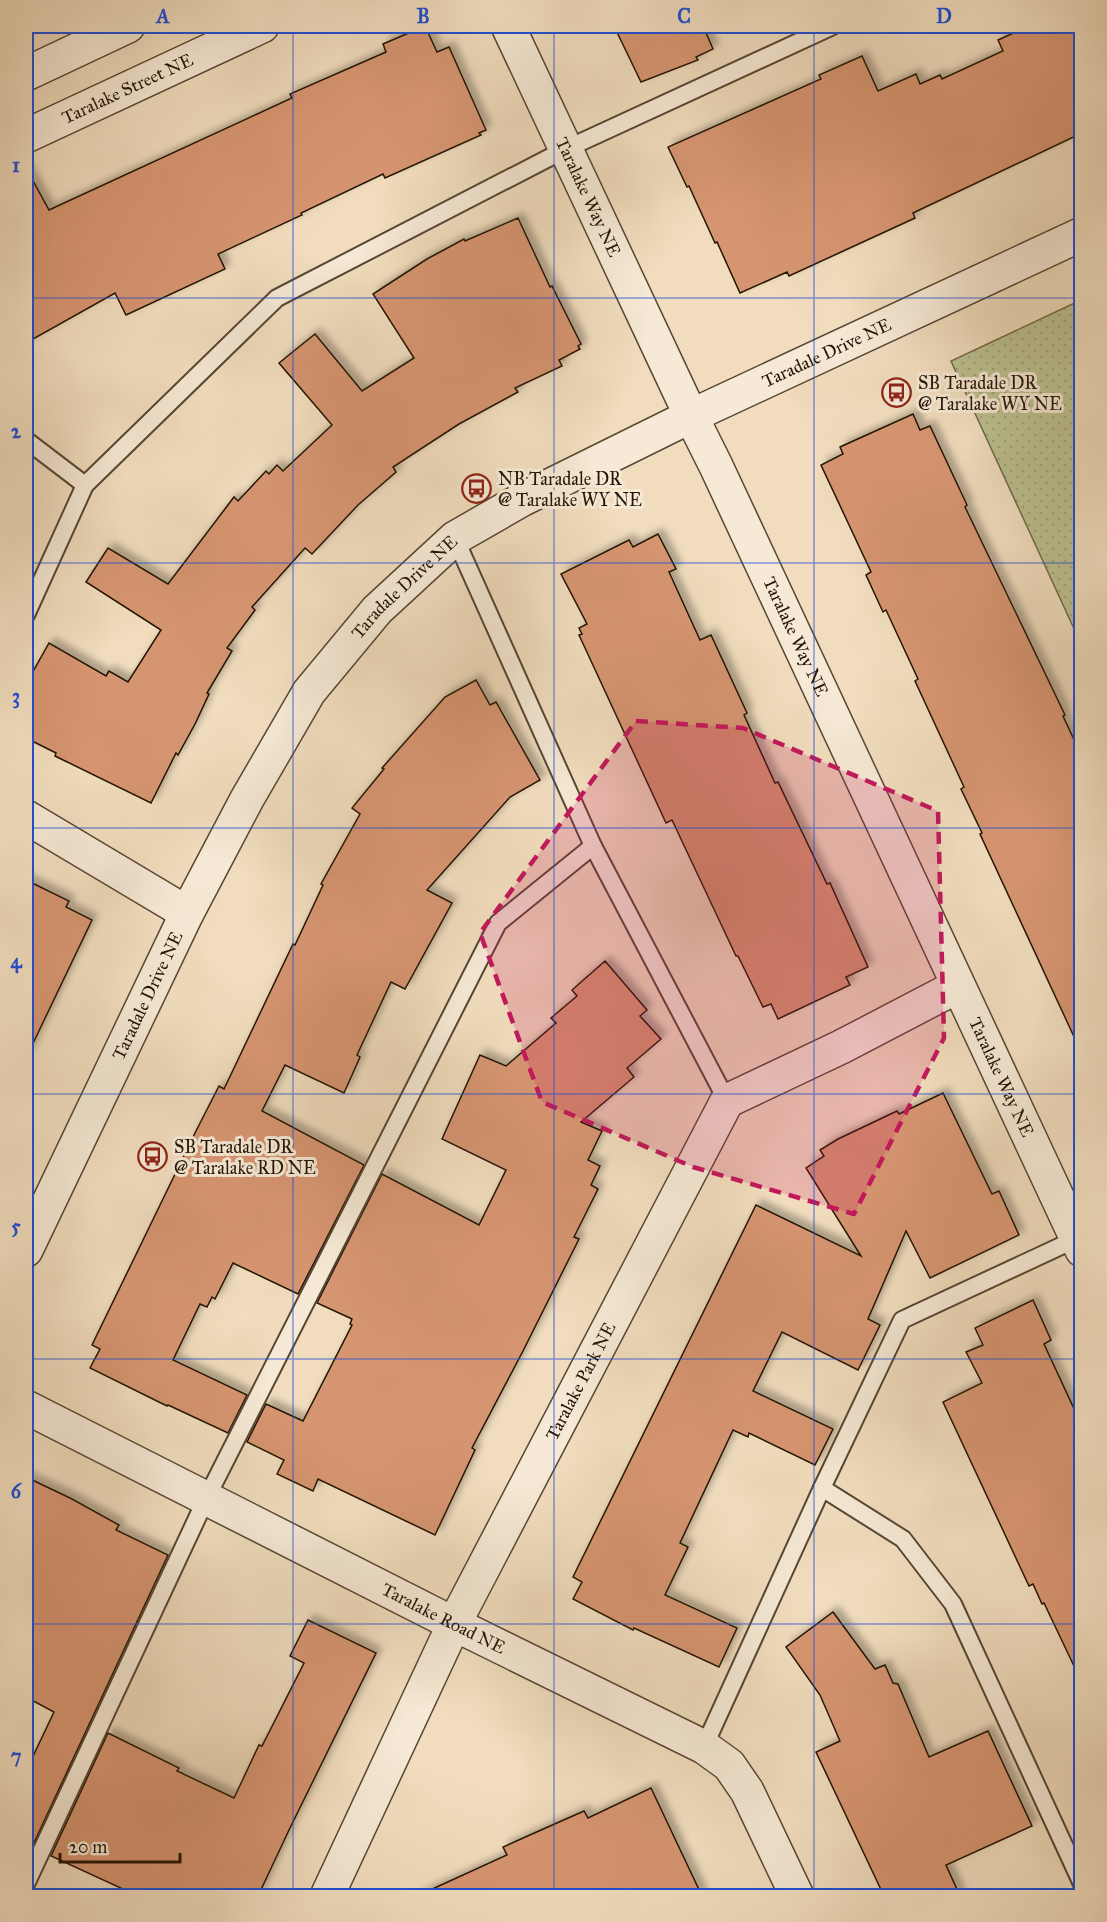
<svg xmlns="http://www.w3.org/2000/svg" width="1107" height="1922" viewBox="0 0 1107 1922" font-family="'IM FELL Great Primer',serif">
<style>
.grass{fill:url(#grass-dots);stroke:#706a4a;stroke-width:1.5}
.building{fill:#d69571;stroke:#231405;stroke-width:1.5;filter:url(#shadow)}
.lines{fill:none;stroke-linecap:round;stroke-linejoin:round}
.service-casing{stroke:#564633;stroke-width:20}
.minor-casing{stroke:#564633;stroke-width:36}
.tertiary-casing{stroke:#564633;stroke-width:36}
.service{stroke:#f6e9d5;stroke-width:16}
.minor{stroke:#f6e9d5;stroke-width:33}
.tertiary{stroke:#f6e9d5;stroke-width:33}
.marked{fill:#c2185b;fill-opacity:0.2;stroke:#c2185b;stroke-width:4.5;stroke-dasharray:12 8;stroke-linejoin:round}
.grid{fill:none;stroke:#1d4ed8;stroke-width:1.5;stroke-opacity:0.55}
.labels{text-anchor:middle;stroke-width:6;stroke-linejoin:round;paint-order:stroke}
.street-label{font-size:18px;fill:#231405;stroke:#f6e9d5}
.poi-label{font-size:18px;fill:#231405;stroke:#f6e9d5;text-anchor:start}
.neatline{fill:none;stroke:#1d4ed8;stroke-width:2}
.grid-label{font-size:20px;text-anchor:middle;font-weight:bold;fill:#1d4ed8}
</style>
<defs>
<pattern id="grass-dots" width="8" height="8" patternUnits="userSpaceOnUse" patternTransform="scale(1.5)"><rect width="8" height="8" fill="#bcc090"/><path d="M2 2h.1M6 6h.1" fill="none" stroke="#a1a47b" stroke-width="1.8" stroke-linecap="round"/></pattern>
<filter id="shadow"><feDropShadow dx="5.5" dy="-5.5" stdDeviation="3" flood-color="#0004"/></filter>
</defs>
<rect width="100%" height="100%" fill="#f1ddbe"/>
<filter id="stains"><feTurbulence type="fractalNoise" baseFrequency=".00333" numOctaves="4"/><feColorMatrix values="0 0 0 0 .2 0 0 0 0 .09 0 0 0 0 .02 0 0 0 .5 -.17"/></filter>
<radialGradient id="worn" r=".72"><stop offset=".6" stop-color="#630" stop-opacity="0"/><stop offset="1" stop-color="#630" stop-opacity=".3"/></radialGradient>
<path class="grass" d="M1081,300V644L951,361Z"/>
<g class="building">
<path d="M425,26L437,52L449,47L486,130L479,133L481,135L385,178L383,174L301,213L302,215L218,254L225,269L126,315L115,293L26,343V168L49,210L292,98L290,94L386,52L383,44Z"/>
<path d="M614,26H703L713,49L696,57L698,60L641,82Z"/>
<path d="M1039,26H1082V133L913,213L915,218L789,276L787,272L740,293L717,242L715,243L689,186L687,187L668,147L821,79L819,75L862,56L878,91L916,74L920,84L940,75L942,79L1003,51L998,40L1027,27L1029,30Z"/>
<path d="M518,218L550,287L552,286L581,344L578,346L580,349L559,360L562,366L515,388L518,392L459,424L393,467L396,472L358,505L312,554L305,548L252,607L255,610L227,648L232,651L207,693L209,694L195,724L178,755L176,753L151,803L55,756L56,753L26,738V684L49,643L106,676L109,671L128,682L161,630L86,582L108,548L168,584L234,497L238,501L266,471L269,474L277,465L283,471L332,425L279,363L315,334L362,391L414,358L373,294L427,259L464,239L465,241Z"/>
<path d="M913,414L920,430L930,426L967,505L965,507L1065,715L1063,716L1082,757V1054L980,834L982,833L961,789L964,787L915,681L918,679L886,610L883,612L866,575L871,572L821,465L843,454L840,447Z"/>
<path d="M658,534L676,569L669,572L700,640L711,635L747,713L744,715L775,783L778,782L827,884L830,883L868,967L846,977L850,985L778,1019L771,1004L763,1007L738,956H736L672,820L666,823L579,635L582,634L579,628L587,624L561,574L629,540L633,547Z"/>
<path d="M476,680L490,705L496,702L540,780L510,797L427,890L452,903L405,989L391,982L357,1055L360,1057L344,1093L285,1065L262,1111L364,1165L298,1294L233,1263L215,1299L212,1297L207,1307L200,1304L173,1360L247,1395L228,1433L168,1405L167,1406L90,1368L100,1349L92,1345L196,1131L219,1086L224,1089L293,944L295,945L323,885L321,884L360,814L352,808L384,769L382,768L445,697Z"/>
<path d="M26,880L69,901L66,907L92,920L26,1058Z"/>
<path d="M605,961L647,1010L640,1016L661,1039L627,1068L634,1077L581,1122L602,1131L588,1160L600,1166L591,1185L598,1189L574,1237L579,1239L523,1351L472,1448L475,1450L435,1535L318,1479L313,1491L277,1474L284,1460L247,1442L266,1404L303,1421L352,1325L350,1324L352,1319L317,1303L382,1174L479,1225L506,1170L442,1139L480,1055L506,1066L556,1023L551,1018L577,996L572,990Z"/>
<path d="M943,1093L992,1194L999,1191L1019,1235L930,1278L906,1231L868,1319L880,1325L858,1370L782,1332L753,1391L833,1429L815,1465L749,1433L748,1437L733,1430L680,1543L688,1547L665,1595L737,1628L719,1667L634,1628L633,1630L573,1599L582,1582L573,1577L756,1205L861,1256L806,1168L824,1156L820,1150L838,1139L897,1111L899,1114Z"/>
<path d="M1033,1300L1051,1340L1044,1344L1082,1426V1683L1044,1603L1042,1604L1033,1584L1029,1586L943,1402L982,1383L966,1352L983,1345L975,1328Z"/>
<path d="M26,1477L72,1499L119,1525L116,1530L168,1555L32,1847L26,1845V1771L54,1712L26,1697Z"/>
<path d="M833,1612L875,1669L885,1665L893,1683L898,1684L929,1757L988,1731L1032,1826L946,1865L960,1896H884L816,1752L840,1741L820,1695L786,1647Z"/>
<path d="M308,1620L376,1653L289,1830L258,1896H138L51,1856L108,1733L179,1768L177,1771L234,1798L259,1745L262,1746L304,1663L290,1656Z"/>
<path d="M651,1788L702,1896H417L507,1855L503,1847L532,1834L584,1811L588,1818Z"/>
</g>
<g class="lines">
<defs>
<g id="service">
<path d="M26,440L85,485"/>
<path d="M455,538L593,846L727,1101"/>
<path d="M26,615L85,485L277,298L566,149L833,26"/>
<path d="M822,1488L903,1539L953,1604L1082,1884"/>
<path d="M704,1747L822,1488L902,1320L1076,1239"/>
<path d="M26,1884L206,1499L498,923L593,846"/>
</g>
<g id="minor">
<path id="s1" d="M508,26L691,416L716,466L1082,1250"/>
<path d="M26,74L128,26"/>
<path id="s2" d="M26,136L262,26"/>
<path d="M26,817L187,913"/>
<path id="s3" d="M26,1407L454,1624L704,1747L729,1765L747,1791L797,1896"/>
<path id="s4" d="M327,1896L454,1624L727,1101L841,1047L958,986"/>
</g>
<g id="tertiary">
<path id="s5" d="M26,1250L187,913L247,799L309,692L377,610L455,538L523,499L691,416L1082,234"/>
</g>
</defs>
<use href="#service" class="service-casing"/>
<use href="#minor" class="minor-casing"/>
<use href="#tertiary" class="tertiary-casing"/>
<use href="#service" class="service"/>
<use href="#minor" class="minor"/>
<use href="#tertiary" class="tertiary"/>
</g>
<path class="marked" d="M636,721L743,728L938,811L944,1038L854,1214L693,1167L542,1102L480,933Z"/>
<path class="grid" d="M293,26V1896M554,26V1896M814,26V1896M26,298H1082M26,563H1082M26,828H1082M26,1094H1082M26,1359H1082M26,1624H1082"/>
<defs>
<symbol id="bus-ring" viewBox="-11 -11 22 22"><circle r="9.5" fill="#f6e9d5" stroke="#8f2418" stroke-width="1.5"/><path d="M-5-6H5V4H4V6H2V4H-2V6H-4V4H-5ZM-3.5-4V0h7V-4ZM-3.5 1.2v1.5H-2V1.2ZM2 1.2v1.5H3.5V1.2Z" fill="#8f2418"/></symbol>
</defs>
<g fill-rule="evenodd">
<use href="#bus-ring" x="880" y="376" width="33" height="33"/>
<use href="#bus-ring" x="460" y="472" width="33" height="33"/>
<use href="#bus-ring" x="136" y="1140" width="33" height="33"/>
</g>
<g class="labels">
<g class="street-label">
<text dy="6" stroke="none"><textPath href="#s2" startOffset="112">Taralake Street NE</textPath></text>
<text dy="6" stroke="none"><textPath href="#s1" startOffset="189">Taralake Way NE</textPath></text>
<text dy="6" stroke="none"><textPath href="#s5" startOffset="1254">Taradale Drive NE</textPath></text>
<text dy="6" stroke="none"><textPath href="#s5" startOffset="768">Taradale Drive NE</textPath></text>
<text dy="6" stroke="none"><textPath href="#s1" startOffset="675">Taralake Way NE</textPath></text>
<text dy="6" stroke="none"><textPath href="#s5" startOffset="282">Taradale Drive NE</textPath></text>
<text dy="6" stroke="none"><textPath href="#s1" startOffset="1161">Taralake Way NE</textPath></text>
<text dy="6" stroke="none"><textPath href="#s4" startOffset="574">Taralake Park NE</textPath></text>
<text dy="6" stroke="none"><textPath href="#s3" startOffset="468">Taralake Road NE</textPath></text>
</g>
<g class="poi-label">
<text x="918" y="389">SB Taradale DR<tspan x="918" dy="21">@ Taralake WY NE</tspan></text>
<text x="498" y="485">NB Taradale DR<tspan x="498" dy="21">@ Taralake WY NE</tspan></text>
<text x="174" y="1153">SB Taradale DR<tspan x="174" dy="21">@ Taralake RD NE</tspan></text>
</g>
</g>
<rect width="1107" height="1922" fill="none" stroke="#f1ddbe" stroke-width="66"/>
<path d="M60 1853v9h120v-9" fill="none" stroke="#231405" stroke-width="3"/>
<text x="69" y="1853" font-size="18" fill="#231405" stroke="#f6e9d5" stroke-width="4.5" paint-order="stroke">20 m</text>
<rect x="33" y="33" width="1041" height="1856" class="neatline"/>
<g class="grid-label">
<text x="163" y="23">A</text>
<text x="423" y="23">B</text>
<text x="684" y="23">C</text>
<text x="944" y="23">D</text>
<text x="16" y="172">1</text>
<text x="16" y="438">2</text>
<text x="16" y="703">3</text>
<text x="16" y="968">4</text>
<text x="16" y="1233">5</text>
<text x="16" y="1498">6</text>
<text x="16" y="1763">7</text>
</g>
<rect width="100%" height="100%" filter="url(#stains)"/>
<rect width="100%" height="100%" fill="url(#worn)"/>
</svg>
